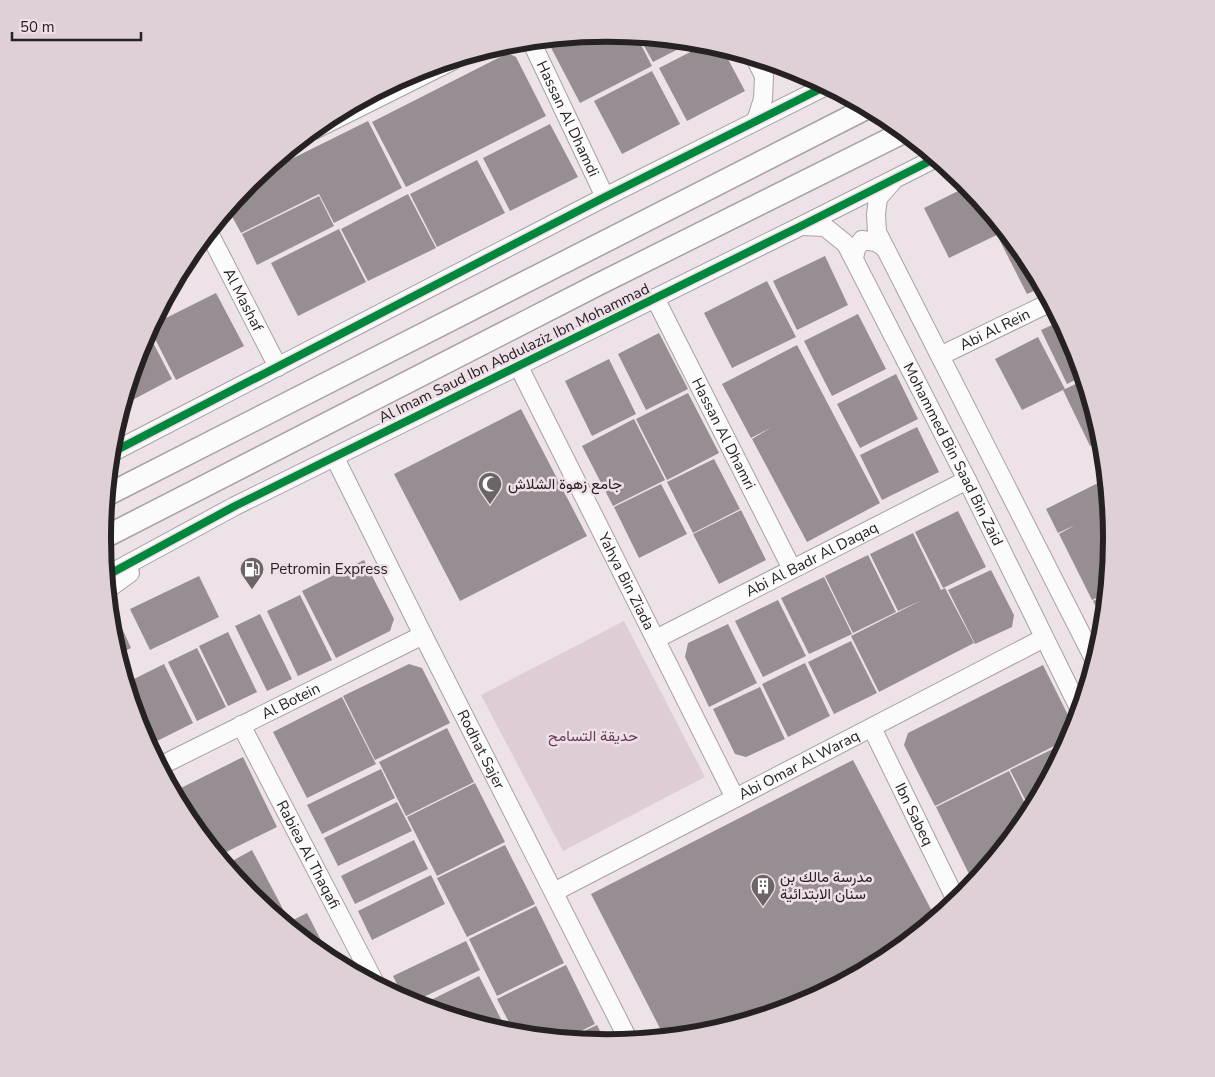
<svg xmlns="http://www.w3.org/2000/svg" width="1215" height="1077" viewBox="0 0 1215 1077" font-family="'Nunito Sans',Vazirmatn,sans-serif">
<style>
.green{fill:#decdd5}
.building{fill:#968e92}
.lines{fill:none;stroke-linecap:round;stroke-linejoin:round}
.minor-casing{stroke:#a7a1a4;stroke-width:20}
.major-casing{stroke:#a7a1a4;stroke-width:24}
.minor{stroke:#fcfbfb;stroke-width:18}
.major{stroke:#fcfbfb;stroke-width:21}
.cycleway-casing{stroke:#efdfe7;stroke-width:11}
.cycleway{stroke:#00873e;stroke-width:8}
.labels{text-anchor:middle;stroke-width:5;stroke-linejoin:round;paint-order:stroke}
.street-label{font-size:15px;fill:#262123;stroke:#efdfe7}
.poi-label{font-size:15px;fill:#262123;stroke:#efdfe7;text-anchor:start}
.park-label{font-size:15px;fill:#693b56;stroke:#efdfe7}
.rim{fill:none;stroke:#262123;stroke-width:6}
</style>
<rect width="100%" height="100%" fill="#ece2e7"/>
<path class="green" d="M624,621L705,777L563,851L481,695Z"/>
<g class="building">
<path d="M608,34L637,37L652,66L580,103L547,40Z"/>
<path d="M639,37L692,42L653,62Z"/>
<path d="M706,44L722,48L745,91L687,121L659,68Z"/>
<path d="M508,53L516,57L546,116L406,187L372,122Z"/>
<path d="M652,71L680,124L622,154L594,101Z"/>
<path d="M368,121L402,188L334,223L319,194L241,233L228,209L251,181L257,176Z"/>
<path d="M550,124L578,177L510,211L483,158Z"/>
<path d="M477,160L505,213L437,247L410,194Z"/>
<path d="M968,186L1005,231L949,258L924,208Z"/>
<path d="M408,194L436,248L368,281L341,229Z"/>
<path d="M319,196L334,226L257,265L242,234Z"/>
<path d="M339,229L366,282L298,316L271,263Z"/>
<path d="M1006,233L1027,258L1043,287L1027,294L998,237Z"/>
<path d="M825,256L848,305L797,330L773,281Z"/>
<path d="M767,281L796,337L732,368L704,313Z"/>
<path d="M216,293L244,346L176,380L150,329L152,325Z"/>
<path d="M858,314L886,369L832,396L804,341Z"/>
<path d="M1061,321L1074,346L1083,376L1067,384L1041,330Z"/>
<path d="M148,333L172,379L123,405L141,345Z"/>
<path d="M659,333L688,389L646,410L618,354Z"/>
<path d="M1038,337L1065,389L1022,410L995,359Z"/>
<path d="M797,345L880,503L807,542L752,439L772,427L751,438L722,384Z"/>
<path d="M609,359L636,414L592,436L565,381Z"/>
<path d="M896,374L918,419L860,448L837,404Z"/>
<path d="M1084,380L1102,440L1090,446L1063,390Z"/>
<path d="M688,393L719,453L667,480L636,419Z"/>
<path d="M521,409L587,536L460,601L394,474Z"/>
<path d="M634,419L665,480L613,506L582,446Z"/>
<path d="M917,427L939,472L882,500L860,455Z"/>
<path d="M1103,441L1106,474L1092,446Z"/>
<path d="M714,459L740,509L693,533L667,482Z"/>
<path d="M1106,479L1112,539L1107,593L1092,600L1059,534L1075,525L1058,533L1046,509Z"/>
<path d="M661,484L687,534L639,558L614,507Z"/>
<path d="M741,510L766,560L719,584L693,534Z"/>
<path d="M958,511L986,567L943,588L915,532Z"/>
<path d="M913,533L941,590L945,588L974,643L879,692L851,636L922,600L898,611L870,554Z"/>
<path d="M868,555L896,612L853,633L825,576Z"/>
<path d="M364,560L394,619L390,631L336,658L302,591Z"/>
<path d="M991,570L1014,615L1012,627L975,644L948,590Z"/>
<path d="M199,576L219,617L150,650L130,609Z"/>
<path d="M824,577L852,634L809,654L781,598Z"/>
<path d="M1107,594L1105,616L1104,623L1093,601Z"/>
<path d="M300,595L332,660L298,676L267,611Z"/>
<path d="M778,600L806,656L763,677L735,621Z"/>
<path d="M115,613L131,648L118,654L112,637L110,616Z"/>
<path d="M260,614L292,679L267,691L235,626Z"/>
<path d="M728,624L757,683L709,707L685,657L688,643Z"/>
<path d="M228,632L257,692L228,706L199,646Z"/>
<path d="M851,641L877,693L834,714L808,662Z"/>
<path d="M197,648L226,707L197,721L168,662Z"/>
<path d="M805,663L830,716L788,737L762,684Z"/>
<path d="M164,664L193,723L149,745L141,731L126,683Z"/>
<path d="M409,664L422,668L450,723L375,760L343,696Z"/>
<path d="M1043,665L1075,729L1070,738L935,806L904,745L908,733Z"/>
<path d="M760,687L785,739L746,757L735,754L713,709Z"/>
<path d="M342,697L376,764L307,798L273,732Z"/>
<path d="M447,728L474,782L406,816L379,762Z"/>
<path d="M1069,741L1031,811L1010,770Z"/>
<path d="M243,757L277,827L218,856L188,819L173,792Z"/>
<path d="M853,760L936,919L888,958L800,1005L706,1034L665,1038L591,894Z"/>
<path d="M381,769L395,798L322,834L307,805Z"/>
<path d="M1009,771L1030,814L988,867L970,876L936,807Z"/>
<path d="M475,783L505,842L437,876L407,817Z"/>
<path d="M397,802L412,831L338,866L324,838Z"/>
<path d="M414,840L428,869L355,904L341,876Z"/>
<path d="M505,845L535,904L467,937L437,878Z"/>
<path d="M252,850L285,913L277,917L250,895L225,865Z"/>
<path d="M431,875L445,904L372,940L358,911Z"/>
<path d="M536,906L564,963L497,996L469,939Z"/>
<path d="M307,913L331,960L285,924Z"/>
<path d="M466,941L480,970L411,1003L404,999L393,976Z"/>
<path d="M566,965L595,1024L565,1039L515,1034L497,999Z"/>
<path d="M479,976L508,1033L419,1006Z"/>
<path d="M597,1025L606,1043L567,1039Z"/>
</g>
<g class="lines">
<defs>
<g id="minor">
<path id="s1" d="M531,41L605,197"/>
<path d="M755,58L764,76L763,99L756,121"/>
<path d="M807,75L808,76"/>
<path d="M314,130L452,61"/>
<path d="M892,182L878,198L876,214L877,232L1095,661"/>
<path id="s2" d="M802,226L825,227L846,244L967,480L1080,710"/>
<path id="s3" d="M209,233L278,367"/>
<path d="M854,258L856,249L862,240L876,242L885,248"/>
<path id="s4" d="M655,298L792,569"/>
<path id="s5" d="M940,356L1051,302"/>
<path id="s6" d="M518,365L735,798"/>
<path d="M111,453L605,197L826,86"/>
<path id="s7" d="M335,458L423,635L629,1041"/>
<path d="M106,576L235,506L801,226L936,158"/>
<path d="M108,589L130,573"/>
<path id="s8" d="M656,639L967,480"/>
<path id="s9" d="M241,725L376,985"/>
<path id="s10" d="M872,728L957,902"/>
<path id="s11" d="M160,766L423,635"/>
<path id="s12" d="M554,892L1044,638"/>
</g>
<g id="major">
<path d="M107,495L867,108"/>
<path d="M109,535L599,284L904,132"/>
</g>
</defs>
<use href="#minor" class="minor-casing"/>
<use href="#major" class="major-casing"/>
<use href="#minor" class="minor"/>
<use href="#major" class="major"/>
<defs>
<g id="cycleway">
<path d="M111,453L605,197L826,86"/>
<path d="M106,576L235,506L801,226L936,158"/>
</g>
</defs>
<use href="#cycleway" class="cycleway-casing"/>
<use href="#cycleway" class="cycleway"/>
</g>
<defs>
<symbol id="mosque-pin" viewBox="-11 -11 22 30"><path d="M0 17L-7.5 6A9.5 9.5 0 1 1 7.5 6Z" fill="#6b6568" stroke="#efdfe7"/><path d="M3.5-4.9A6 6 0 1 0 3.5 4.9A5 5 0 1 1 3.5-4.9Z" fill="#fff"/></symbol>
<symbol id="fuel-pin" viewBox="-11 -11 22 30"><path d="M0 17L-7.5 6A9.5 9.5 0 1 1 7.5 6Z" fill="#6b6568" stroke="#efdfe7"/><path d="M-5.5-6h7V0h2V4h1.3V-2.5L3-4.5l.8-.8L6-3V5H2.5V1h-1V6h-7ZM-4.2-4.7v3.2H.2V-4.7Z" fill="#fff"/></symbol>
<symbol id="building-pin" viewBox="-11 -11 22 30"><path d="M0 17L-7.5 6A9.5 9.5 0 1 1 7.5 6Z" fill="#6b6568" stroke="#efdfe7"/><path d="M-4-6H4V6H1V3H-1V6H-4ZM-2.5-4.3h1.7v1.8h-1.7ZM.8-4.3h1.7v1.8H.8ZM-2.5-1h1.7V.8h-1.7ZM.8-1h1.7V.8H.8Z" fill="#fff"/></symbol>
</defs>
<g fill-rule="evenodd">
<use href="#mosque-pin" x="476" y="470" width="28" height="38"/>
<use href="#fuel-pin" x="238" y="555" width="28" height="38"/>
<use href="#building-pin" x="749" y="872" width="28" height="38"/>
</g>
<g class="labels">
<g class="street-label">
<text dy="5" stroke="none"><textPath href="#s1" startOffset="86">Hassan Al Dhamdi</textPath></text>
<text dy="5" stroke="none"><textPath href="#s3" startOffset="75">Al Mashaf</textPath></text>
<text dy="5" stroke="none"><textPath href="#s5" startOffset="61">Abi Al Rein</textPath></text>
<text transform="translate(514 353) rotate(-26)" y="5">Al Imam Saud Ibn Abdulaziz Ibn Mohammad</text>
<text dy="5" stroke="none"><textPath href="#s4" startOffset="152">Hassan Al Dhamri</textPath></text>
<text dy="5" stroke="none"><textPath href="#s2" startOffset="286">Mohammed Bin Saad Bin Zaid</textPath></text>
<text dy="5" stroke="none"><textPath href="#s8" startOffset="175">Abi Al Badr Al Daqaq</textPath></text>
<text dy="5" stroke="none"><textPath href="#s6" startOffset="242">Yahya Bin Ziada</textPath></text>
<text dy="5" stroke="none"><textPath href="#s11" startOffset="146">Al Botein</textPath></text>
<text dy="5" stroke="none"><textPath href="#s7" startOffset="326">Rodhat Sajer</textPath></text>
<text dy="5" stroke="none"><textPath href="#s12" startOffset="276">Abi Omar Al Waraq</textPath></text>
<text dy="5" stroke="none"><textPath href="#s10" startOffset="96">Ibn Sabeq</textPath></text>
<text dy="5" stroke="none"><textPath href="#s9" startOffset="146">Rabiea Al Thaqafi</textPath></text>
</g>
<g class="poi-label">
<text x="508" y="489">جامع زهوة الشلاش</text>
<text x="270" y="574">Petromin Express</text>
<text x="780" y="882">مدرسة مالك بن<tspan x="780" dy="17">سنان الابتدائية</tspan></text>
</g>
<g class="park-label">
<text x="593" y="741">حديقة التسامح</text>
</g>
</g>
<path d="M0 0H1215V1077H0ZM111 538a496 496 0 1 1 992 0a496 496 0 1 1-992 0Z" fill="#dfd0d7" fill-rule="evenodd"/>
<path class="rim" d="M111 538a496 496 0 1 1 992 0a496 496 0 1 1-992 0Z"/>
<path d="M12 32v8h129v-8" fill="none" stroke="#262123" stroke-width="2.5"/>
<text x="20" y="32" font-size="15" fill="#262123" stroke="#efdfe7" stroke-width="4" paint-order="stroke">50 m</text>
</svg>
